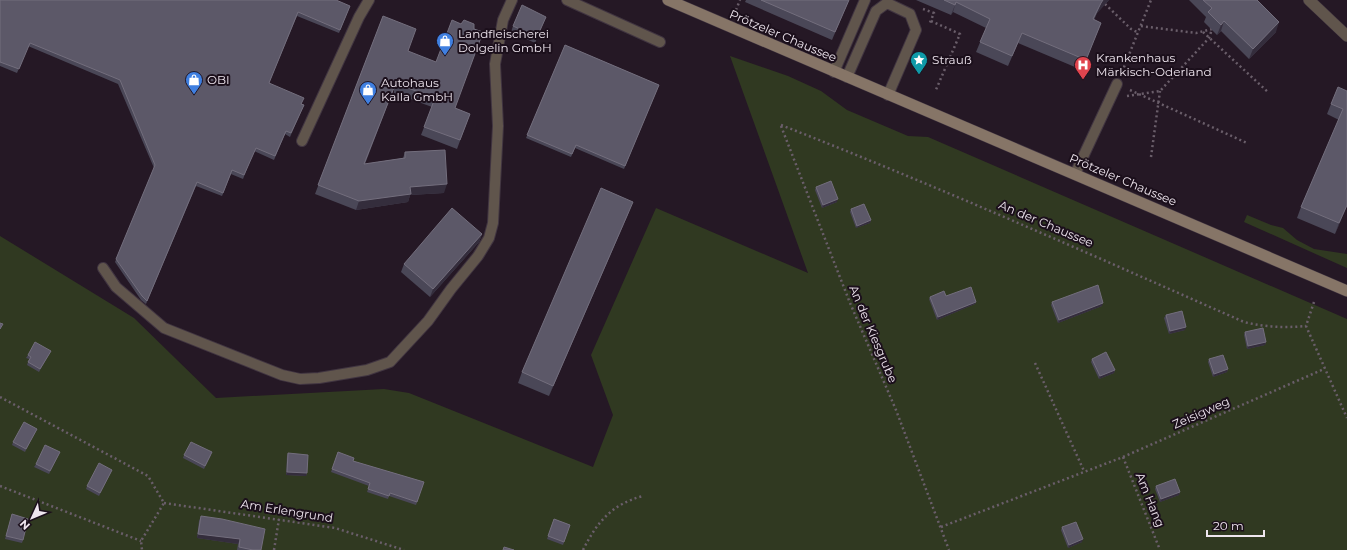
<svg xmlns="http://www.w3.org/2000/svg" width="1347" height="550" viewBox="0 0 1347 550" font-family="Montserrat,sans-serif">
<style>
.green{fill:#303921}
.lines{fill:none;stroke-linecap:round;stroke-linejoin:round}
.service-casing{stroke:#413541;stroke-width:12}
.minor-casing{stroke:#413541;stroke-width:12}
.secondary-casing{stroke:#413541;stroke-width:12}
.path{stroke:#6a5e6a;stroke-width:2.5;stroke-dasharray:2 3;stroke-linecap:butt}
.service{stroke:#60554c;stroke-width:10}
.minor{stroke:#60554c;stroke-width:11}
.secondary{stroke:#867567;stroke-width:11}
.wall{fill:#4a4757}
.shaded-wall{fill:#342d3c}
.building{fill:#5c5868;stroke:#736e7d}
.labels{text-anchor:middle;stroke-width:4;stroke-linejoin:round;paint-order:stroke}
.poi-label{font-size:12px;fill:#eee5ee;stroke:#1b0f1b;text-anchor:start}
.street-label{font-size:12px;fill:#eee5ee;stroke:#1b0f1b}
</style>
<rect width="100%" height="100%" fill="#251825"/>
<g class="green">
<path d="M730,56L788,76L821,91L847,110L908,136L928,137L1347,319V550H0V236L134,318L216,398L384,389L409,393L593,467L613,415L591,355L656,208L808,273Z"/>
<path d="M1247,215L1271,225L1283,228L1297,240L1314,249L1347,254V268L1244,222Z"/>
</g>
<g class="lines">
<defs>
<g id="service">
<path d="M567,0L660,42"/>
<path d="M834,72L865,0"/>
<path d="M847,77L876,11L887,3L910,14L916,30L888,95"/>
<path d="M302,141L359,17L369,0"/>
<path d="M1075,174L1117,84"/>
<path d="M103,268L116,287L164,328L282,375L300,379L319,378L367,370L390,362L428,321L451,289L478,256L489,238L493,223L498,126L495,64L503,20L512,0"/>
</g>
<path id="minor" d="M1309,0L1347,36"/>
<path id="secondary" d="M668,0L1347,291"/>
</defs>
<use href="#service" class="service-casing"/>
<use href="#minor" class="minor-casing"/>
<use href="#secondary" class="secondary-casing"/>
<g class="path">
<path d="M1105,4L1131,29L1137,32"/>
<path d="M923,9L934,13L929,25"/>
<path d="M736,10L740,0"/>
<path d="M931,21L960,34L935,92"/>
<path d="M1203,32L1269,93"/>
<path d="M1122,72L1151,0"/>
<path d="M1130,90L1247,143"/>
<path d="M1127,96L1160,91L1209,38L1212,29L1196,33L1140,26"/>
<path d="M781,125C937,186 1090,254 1244,322C1265,327 1284,328 1306,326"/>
<path d="M781,126L850,303L896,410L949,550"/>
<path d="M1151,157L1160,91"/>
<path d="M1314,302L1306,326L1347,418"/>
<path d="M1035,363L1084,471"/>
<path d="M0,397L148,476L164,503L141,541L142,550"/>
<path d="M1123,457L1160,550"/>
<path d="M0,486L141,541"/>
<path d="M164,503L335,528L404,550"/>
<path d="M941,527L1123,457L1324,369"/>
<path d="M274,550L279,519"/>
<path d="M583,550C597,522 612,504 643,496"/>
</g>
<use href="#service" class="service"/>
<use href="#minor" class="minor"/>
<use href="#secondary" class="secondary"/>
</g>
<g class="wall">
<path d="M0,0L350,6L339,33L297,16L269,83L304,105L290,137L285,134L274,160L254,151L243,179L231,174L222,196L196,186L146,304L141,300L115,262L154,168L118,84L28,46L17,73L0,66Z"/>
<path d="M746,0H849L832,40L745,2Z"/>
<path d="M916,0H1109L1097,13L1094,20L1101,23L1082,70L1018,43L1008,66L976,52L986,28L953,12L951,15Z"/>
<path d="M1189,0H1257L1276,32L1249,59L1221,31L1217,35L1204,22L1206,17Z"/>
<path d="M383,16L408,51L455,108L470,114L457,149L421,135L432,107L394,93V88L365,164L403,158L405,152L444,193L410,195L408,202L356,210L315,194Z"/>
<path d="M546,17L535,43L511,32L513,26Z"/>
<path d="M565,45L659,85L624,169L575,148L571,157L526,138Z"/>
<path d="M1347,91V206L1335,234L1297,218L1301,207L1339,120L1327,114L1331,104Z"/>
<path d="M816,187L837,202L822,208L815,190Z"/>
<path d="M851,209L871,220L870,223L856,228L850,212Z"/>
<path d="M629,212L549,396L518,383L522,372Z"/>
<path d="M482,234L479,242L430,297L401,272L404,264Z"/>
<path d="M946,296L976,302L975,304L937,320L929,299L930,297Z"/>
<path d="M1052,302L1102,306L1058,323L1051,305Z"/>
<path d="M1166,315L1185,330L1169,334L1164,318Z"/>
<path d="M1245,332L1266,342L1265,345L1247,349L1244,335Z"/>
<path d="M51,351L39,372L27,365L29,359L26,358L28,355Z"/>
<path d="M1092,359L1115,370L1114,373L1099,379L1091,362Z"/>
<path d="M1209,359L1228,369L1227,372L1213,377L1208,362Z"/>
<path d="M37,429L25,452L12,445L13,442Z"/>
<path d="M60,452L49,474L34,467L36,464Z"/>
<path d="M338,452L353,461L424,482L416,505L389,496L388,499L367,492L369,486L331,472Z"/>
<path d="M288,453L307,473L306,476L286,475L287,456Z"/>
<path d="M184,455H211L204,469L183,458Z"/>
<path d="M112,470L99,496L86,489L87,486Z"/>
<path d="M1156,486L1180,492L1179,495L1160,502L1155,489Z"/>
<path d="M12,514L23,540L22,543L5,539Z"/>
<path d="M201,516L261,550H237L238,544L197,538L199,521Z"/>
<path d="M554,519L570,525L563,545L547,539Z"/>
<path d="M1062,527L1082,542L1068,548L1061,530Z"/>
</g>
<g class="shaded-wall">
<path d="M1103,0H1109L1097,13L1090,29L1101,3Z"/>
<path d="M956,2L953,12L951,15L955,5Z"/>
<path d="M1224,21L1221,31L1217,35L1221,25Z"/>
<path d="M1279,22L1276,32L1249,59L1253,49Z"/>
<path d="M447,184L444,193L410,195L408,202L356,210L359,201L410,187Z"/>
<path d="M838,199L837,202L822,208L823,205Z"/>
<path d="M633,202L629,212L549,396L553,386Z"/>
<path d="M1347,205V206L1335,234L1339,223Z"/>
<path d="M871,220L870,223L856,228L857,226Z"/>
<path d="M482,234L479,242L430,297L433,289Z"/>
<path d="M976,302L975,304L937,320L938,317Z"/>
<path d="M1103,303L1102,306L1058,323L1059,320Z"/>
<path d="M1186,327L1185,330L1169,334L1170,331Z"/>
<path d="M1266,342L1265,345L1247,349L1248,346Z"/>
<path d="M1228,369L1227,372L1213,377L1214,374Z"/>
<path d="M1115,370L1114,373L1099,379L1100,376Z"/>
<path d="M287,472L307,473L306,476L286,475Z"/>
<path d="M1180,492L1179,495L1160,502L1161,499Z"/>
<path d="M198,534L240,539L238,544L197,538Z"/>
<path d="M1083,539L1082,542L1068,548L1069,545Z"/>
</g>
<g class="building">
<path d="M0,0H336L350,6L340,30L298,12L269,83L304,98L301,104L304,105L291,133L286,131L275,156L256,148L244,175L232,170L223,193L197,182L147,301L142,296L116,259L155,165L120,80L30,43L19,69L0,62Z"/>
<path d="M761,0H849L835,32Z"/>
<path d="M944,0H1103L1101,3L1093,19L1101,23L1086,60L1022,33L1012,56L980,42L990,19L956,2L955,5Z"/>
<path d="M1203,0H1257L1279,22L1253,49L1224,21L1221,25L1208,12L1212,8Z"/>
<path d="M522,5L546,17L537,37L513,26Z"/>
<path d="M383,16L416,29L408,51L436,62L452,20L461,24L464,20L474,24V29L483,32L455,108L470,114L460,140L424,127L435,98L397,84V80L364,164L405,158V152L445,150L447,184L410,187L411,194L359,201L318,185Z"/>
<path d="M565,45L659,85L625,166L576,145L572,154L527,135Z"/>
<path d="M1338,87L1347,91V205L1339,223L1301,207L1343,109L1331,104Z"/>
<path d="M831,181L838,199L823,205L816,187Z"/>
<path d="M601,188L633,202L553,386L522,372Z"/>
<path d="M864,204L871,220L857,226L851,209Z"/>
<path d="M452,208L482,234L433,289L404,264Z"/>
<path d="M1098,285L1103,303L1059,320L1052,302Z"/>
<path d="M971,287L976,302L938,317L930,297L944,291L946,296Z"/>
<path d="M1182,311L1186,327L1170,331L1166,315Z"/>
<path d="M0,323L3,324L0,329Z"/>
<path d="M1263,328L1266,342L1248,346L1245,332Z"/>
<path d="M35,342L51,351L40,369L28,362L31,357L28,355Z"/>
<path d="M1106,352L1115,370L1100,376L1092,359Z"/>
<path d="M1223,355L1228,369L1214,374L1209,359Z"/>
<path d="M24,422L37,429L26,449L13,442Z"/>
<path d="M191,442L212,452L205,466L184,455Z"/>
<path d="M45,445L60,452L50,471L36,464Z"/>
<path d="M338,452L354,458L353,461L424,482L417,502L390,493L389,496L368,489L370,483L332,469Z"/>
<path d="M288,453L308,455L307,473L287,472Z"/>
<path d="M99,463L112,470L100,493L87,486Z"/>
<path d="M1175,479L1180,492L1161,499L1156,486Z"/>
<path d="M12,514L28,519L23,540L6,536Z"/>
<path d="M201,516L222,519L265,529L261,550H253L239,547L240,539L198,534Z"/>
<path d="M554,519L570,525L564,542L548,536Z"/>
<path d="M1076,522L1083,539L1069,545L1062,527Z"/>
<path d="M504,547L514,550H503Z"/>
</g>
<defs>
<symbol id="shop-pin" viewBox="-11 -11 22 30"><path d="M0 17L-7.5 6A9.5 9.5 0 1 1 7.5 6Z" fill="#3f7fe0" stroke="#1b0f1b"/><path d="M-5-2.5h2.3a2.7 3.5 0 0 1 5.4 0H5L5.5 6h-11ZM-1.5-2.5h3a1.5 2.3 0 0 0-3 0Z" fill="#fff"/></symbol>
<symbol id="sight-pin" viewBox="-11 -11 22 30"><path d="M0 17L-7.5 6A9.5 9.5 0 1 1 7.5 6Z" fill="#0f9aa8" stroke="#1b0f1b"/><path d="M0-6L1.8-2.2L6-1.7L2.9 1.2L3.7 5.4L0 3.3L-3.7 5.4L-2.9 1.2L-6-1.7L-1.8-2.2Z" fill="#fff"/></symbol>
<symbol id="hospital-pin" viewBox="-11 -11 22 30"><path d="M0 17L-7.5 6A9.5 9.5 0 1 1 7.5 6Z" fill="#e0444e" stroke="#1b0f1b"/><path d="M-5-5h3v3.5h4V-5h3V5h-3V1.5h-4V5h-3Z" fill="#fff"/></symbol>
</defs>
<g fill-rule="evenodd">
<use href="#shop-pin" x="435" y="31" width="20" height="27"/>
<use href="#sight-pin" x="909" y="50" width="20" height="27"/>
<use href="#hospital-pin" x="1073" y="55" width="20" height="27"/>
<use href="#shop-pin" x="184" y="70" width="20" height="27"/>
<use href="#shop-pin" x="358" y="80" width="20" height="27"/>
</g>
<g class="labels">
<g class="poi-label">
<text x="458" y="38">Landfleischerei<tspan x="458" dy="14">Dolgelin GmbH</tspan></text>
<text x="1096" y="62">Krankenhaus<tspan x="1096" dy="14">Märkisch-Oderland</tspan></text>
<text x="932" y="64">Strauß</text>
<text x="207" y="84">OBI</text>
<text x="381" y="87">Autohaus<tspan x="381" dy="14">Kalla GmbH</tspan></text>
</g>
<g class="street-label">
<text transform="translate(783 36) rotate(23)" y="4">Prötzeler Chaussee</text>
<text transform="translate(1123 180) rotate(23)" y="4">Prötzeler Chaussee</text>
<text transform="translate(1046 224) rotate(23)" y="4">An der Chaussee</text>
<text transform="translate(873 334) rotate(67)" y="4">An der Kiesgrube</text>
<text transform="translate(1201 413) rotate(-24)" y="4">Zeisigweg</text>
<text transform="translate(1150 500) rotate(68)" y="4">Am Hang</text>
<text transform="translate(287 511) rotate(9)" y="4">Am Erlengrund</text>
</g>
</g>
<g transform="translate(32 518) rotate(226)" stroke="#1b0f1b" stroke-width="3" paint-order="stroke">
<path d="M0-3L7 15L0 10L-7 15Z" fill="#eee5ee"/>
<text y="-6" font-size="11" font-weight="bold" text-anchor="middle" fill="#eee5ee">N</text>
</g>
<path d="M1207 530v6h57v-6" fill="none" stroke="#eee5ee" stroke-width="2"/>
<text x="1213" y="530" font-size="12" fill="#eee5ee" stroke="#1b0f1b" stroke-width="3" paint-order="stroke">20 m</text>
</svg>
